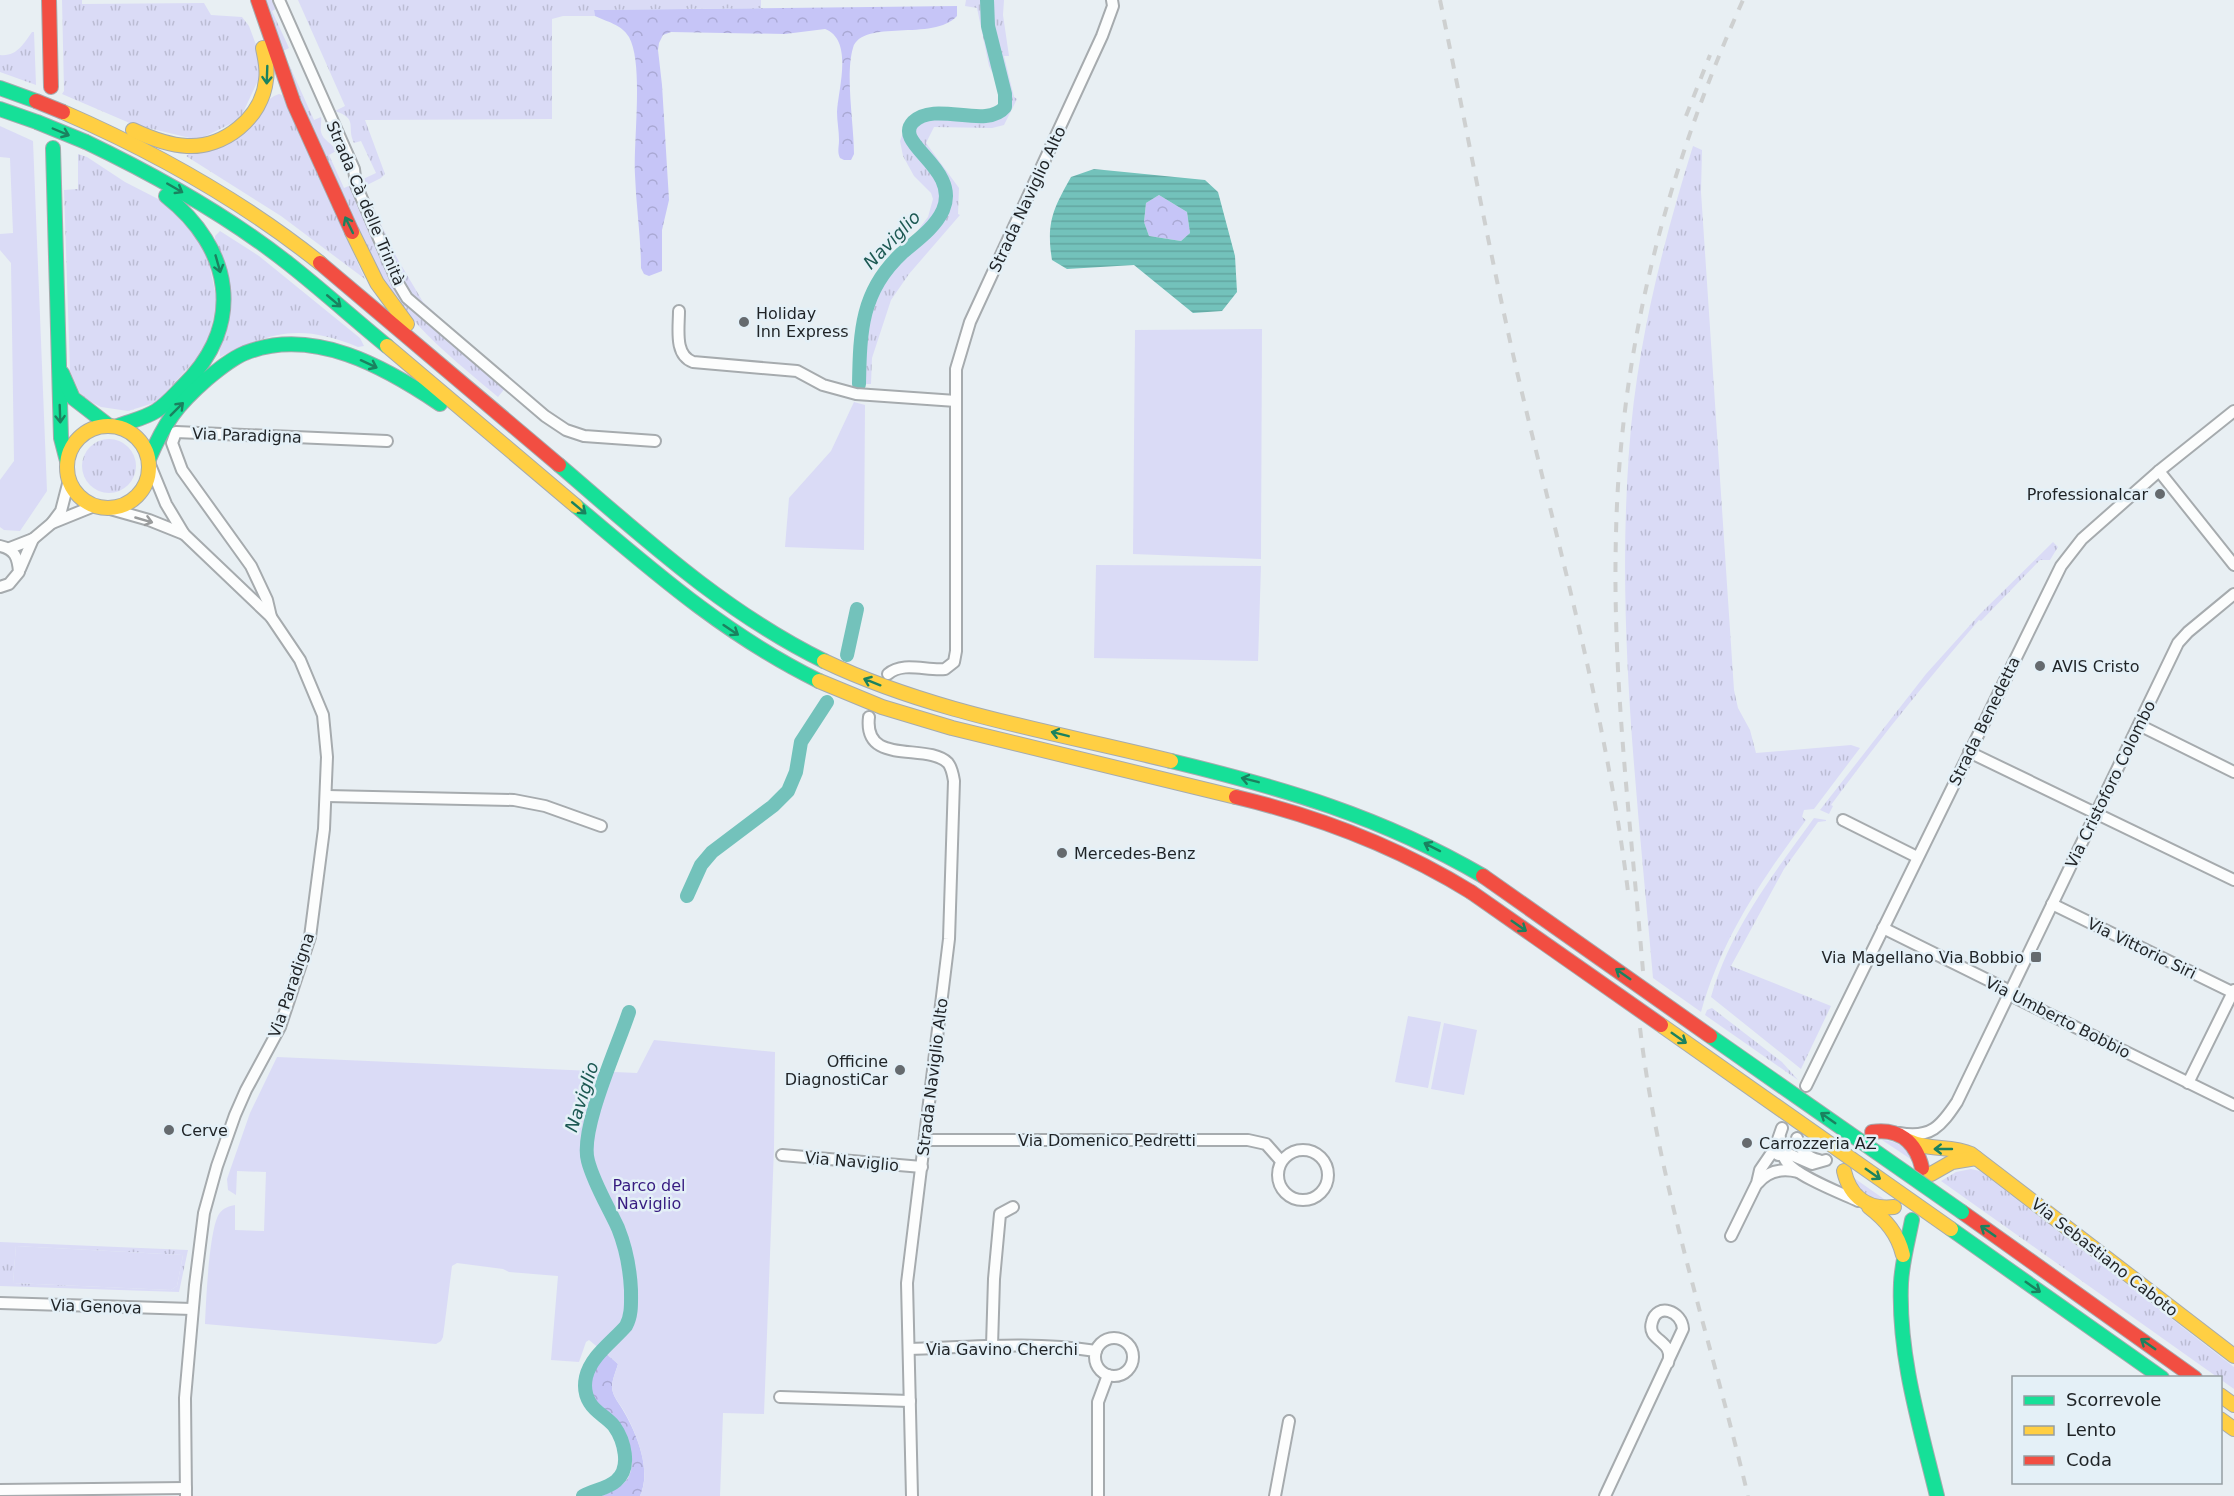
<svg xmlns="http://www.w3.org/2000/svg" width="2234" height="1496" viewBox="0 0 2234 1496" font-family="'DejaVu Sans',sans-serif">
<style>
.grass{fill:url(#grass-tufts);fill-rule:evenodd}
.forest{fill:url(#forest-crowns)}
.park{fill:#dadbf6}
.water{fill:url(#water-rules);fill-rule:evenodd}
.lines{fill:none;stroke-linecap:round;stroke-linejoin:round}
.canal{stroke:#73c2bb;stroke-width:14}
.street-casing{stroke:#a6abae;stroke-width:14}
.fast-casing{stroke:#a6abae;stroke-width:16}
.slow-casing{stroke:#a6abae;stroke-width:16}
.jam-casing{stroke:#a6abae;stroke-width:16}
.street{stroke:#fcfdfd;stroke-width:10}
.fast{stroke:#16e098;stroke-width:14}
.slow{stroke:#ffcf43;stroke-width:14}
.jam{stroke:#f24e42;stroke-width:14}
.rail{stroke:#ced0d0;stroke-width:4;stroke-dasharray:10 10;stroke-linecap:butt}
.fast-bridge-casing{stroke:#a6abae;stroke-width:16;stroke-linecap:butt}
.slow-bridge-casing{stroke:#a6abae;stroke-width:16;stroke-linecap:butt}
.jam-bridge-casing{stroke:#a6abae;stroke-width:16;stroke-linecap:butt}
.fast-bridge{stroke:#16e098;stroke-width:14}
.slow-bridge{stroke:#ffcf43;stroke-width:14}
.jam-bridge{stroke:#f24e42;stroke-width:14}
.oneway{stroke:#1a825f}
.oneway2{stroke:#999b9c}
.poi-dot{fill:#656a6e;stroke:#e4f0f7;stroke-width:2}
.labels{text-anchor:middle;stroke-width:5;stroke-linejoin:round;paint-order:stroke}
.street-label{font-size:16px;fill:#1f2326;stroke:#e4f0f7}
.poi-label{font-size:16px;fill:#1f2326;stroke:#e4f0f7;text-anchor:start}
.park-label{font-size:16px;fill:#371c80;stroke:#e4f0f7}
.water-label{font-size:18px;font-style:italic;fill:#1d5953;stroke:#e4f0f7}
</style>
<defs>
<pattern id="grass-tufts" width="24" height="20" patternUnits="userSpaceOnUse" patternTransform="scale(1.5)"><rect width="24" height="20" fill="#dadbf6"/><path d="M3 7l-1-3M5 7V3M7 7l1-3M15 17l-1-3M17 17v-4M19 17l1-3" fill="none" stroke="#bbbcd3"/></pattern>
<pattern id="forest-crowns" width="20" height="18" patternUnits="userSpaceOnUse" patternTransform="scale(1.5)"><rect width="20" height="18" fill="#c6c5f7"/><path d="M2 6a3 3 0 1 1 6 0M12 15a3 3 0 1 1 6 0" fill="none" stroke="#aaa9d4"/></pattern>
<pattern id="water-rules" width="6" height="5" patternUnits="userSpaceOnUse" patternTransform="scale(1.5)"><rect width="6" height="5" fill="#73c2bb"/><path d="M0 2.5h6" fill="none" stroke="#63a6a1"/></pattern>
</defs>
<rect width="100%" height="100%" fill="#e8eff3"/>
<g class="grass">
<path d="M62,0H82V4L204,3L211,15L242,17L249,26L258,50L262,72L240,119L198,140L132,124L62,94L64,91Z"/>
<path d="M264,0H272L276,9L272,11L289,48L283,51L314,120L321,117C322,122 320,127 321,132C323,141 333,143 336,151L329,155L344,188L351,185L400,295L413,308L506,387L498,397C454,360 410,325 379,275C332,186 294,96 264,0Z"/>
<path d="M298,0H761V8L594,10L595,16H563L552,19V119L365,120L385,174L381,178L363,187L397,258L423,302L533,401L409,296L359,181L376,173L361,141L354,143C346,127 359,119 335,111L345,106Z"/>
<path d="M966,0H982C979,27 992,49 998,74L992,72L989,66L977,8L965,6Z"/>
<path d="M991,0H1004L1003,15L1009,56H1004L1014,97L1017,99L1004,125L992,128L934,127L926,143L959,188L958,214L960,215L909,274L891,300L872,358L871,384H865C865,353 863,317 877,289C892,256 948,235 950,198C952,166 916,155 914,131C932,98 1017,147 1010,94L990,13Z"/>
<path d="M32,32H34L36,85L0,72V55C17,57 24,43 32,32Z"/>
<path d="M279,94L282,95L365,279L281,216L186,156L274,96Z"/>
<path d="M903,133C907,149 915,151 926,161C959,193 934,220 908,243L928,217L933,199L931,193L914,176L903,156L900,141Z"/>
<path d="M1693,146L1702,150L1701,192L1734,690L1738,708L1750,730L1756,753L1851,745L1860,748L1814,809L1804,810L1802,817L1806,820C1762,879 1721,940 1701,1012L1653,978C1638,804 1616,628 1629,452C1636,348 1662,246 1693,146Z"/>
<path d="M78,154L87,157L125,182L164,202L206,248L217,301L207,347L157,402L128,411L101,407L89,401L80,393L70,371L64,190L78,189Z"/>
<path d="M220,231L259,256L360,338L364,346L358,347C301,324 274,331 220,357L215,236Z"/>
<circle cx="109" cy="466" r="27"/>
<path d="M2053,542L2058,547L2050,560H2040L1981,621L1979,620C1927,680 1878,741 1831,805L1833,806L1829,814L1820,810L1926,674L1980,614Z"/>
<path d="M1814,818L1826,820V821L1818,822L1784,869L1731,966L1831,1006L1801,1069L1711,997C1730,930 1774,873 1814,818Z"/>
<path d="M1712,1008L1782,1062L1798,1080L1705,1015L1707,1010Z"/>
<path d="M1882,1140C1897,1141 1906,1147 1912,1160Z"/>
<path d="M1971,1169L1980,1171L2234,1367V1389L1941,1181L1956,1172Z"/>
<path d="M1854,1178L1884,1199C1868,1199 1860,1193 1854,1178Z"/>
<path d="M0,1242L188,1250L179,1292L0,1286ZM16,1246L183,1255L177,1286L171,1290L13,1283Z"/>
</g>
<g class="forest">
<path d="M957,6V16C934,42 862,18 853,48C845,74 854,125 854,154L851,160H844L840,158C837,152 839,147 839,140C839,131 837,121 837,112C838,90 854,40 825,29L785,34L671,32L663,35L659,43L658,50L662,85L669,200L662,230V271L649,276L644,274L641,268C641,237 636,206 635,175C633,142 644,64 629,37C621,24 607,22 595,16L594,10Z"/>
<path d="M1159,195L1187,212L1190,233L1181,241L1149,236L1144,222L1146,203Z"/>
<path d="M607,1353L618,1364C616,1371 612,1380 612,1387C612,1396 620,1404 624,1412C637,1434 652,1471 640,1496H601C611,1492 622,1487 628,1478C638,1461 627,1434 616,1420C610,1413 602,1408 596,1401C582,1384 591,1365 607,1353Z"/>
</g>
<g class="park">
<path d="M0,126L33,141L47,491L20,531L4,530L0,527V480L14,461L11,263L0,250V234L13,233L10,158L0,157Z"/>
<path d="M1262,329L1261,559L1133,554L1135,330Z"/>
<path d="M854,402L865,405L864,550L785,547L789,498L831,451Z"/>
<path d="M1096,565L1261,566L1258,661L1094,658Z"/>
<path d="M1408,1016L1441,1022L1428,1088L1395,1082Z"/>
<path d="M1444,1023L1477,1030L1464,1095L1431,1089Z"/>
<path d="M654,1040L775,1052L774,1148L764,1414L723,1413L720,1496H640C652,1471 637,1434 624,1411C620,1404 612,1396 612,1387C612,1380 616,1371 618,1364L589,1340L586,1342L579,1362L551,1360L558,1276L509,1272L503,1269L457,1263L452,1266L443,1337L441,1341L436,1344L205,1324C206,1302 209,1230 219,1214C223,1208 229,1206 235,1205V1230L264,1231L266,1172L237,1171L236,1195L228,1190L227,1179L250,1113L277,1057L637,1073Z"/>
<path d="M16,1246L183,1255L177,1286L171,1290L13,1283Z"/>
</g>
<path class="water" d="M1094,169L1205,180L1218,192L1235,256L1237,292L1222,311L1193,313L1134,265L1067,269L1052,260C1046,223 1053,209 1071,177ZM1159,195L1187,212L1190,233L1181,241L1149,236L1144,222L1146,203Z"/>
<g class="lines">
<g class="canal">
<path d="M859,384C860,331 861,291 902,253C916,241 935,228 943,210C961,168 892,144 913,122C935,100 986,130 1005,107V94L988,26L987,0"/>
<path d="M847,655L857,609"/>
<path d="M687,896L701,865L712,852L773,806L788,791L796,772L801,742L827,702"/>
<path d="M583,1496C593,1490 607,1489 616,1481C632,1468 624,1440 614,1426C607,1417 596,1413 590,1403C585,1395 584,1386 586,1377C591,1356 612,1342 626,1326C632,1315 631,1303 631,1290C630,1269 626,1248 618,1228C608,1206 594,1184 588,1161C579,1130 618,1046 629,1012"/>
</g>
<defs>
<g id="street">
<path d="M279,0L354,169L356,185L398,283L407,298L545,416L566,430L584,436L655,441"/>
<path d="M679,311C679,329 674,355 693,362L797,371L823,385L856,394L956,401"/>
<path d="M150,465L166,504L184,534L271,617L300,660L323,715L327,757L324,829L310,937L280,1027L246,1090L235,1115L217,1166L204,1213L195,1285L185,1398L186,1496"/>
<path d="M2159,471L2234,565"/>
<path d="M103,507L149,520L184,534"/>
<path d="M52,523L61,511L69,480"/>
<path d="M0,546C15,549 18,558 19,572L9,584L0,587"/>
<path d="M10,548L33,539L52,523L94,506"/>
<path d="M20,569L33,539"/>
<path d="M271,617L267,600L251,566L182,470L172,443L176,432L387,441"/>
<path d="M888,674C903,661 926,671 945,669L954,662L956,651V369L970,322L1102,36L1113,6L1112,0"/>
<path d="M869,717C863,767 927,742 948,763C952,768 953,775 954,781L949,939L907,1283L912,1496"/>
<path d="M2139,725L2234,772"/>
<path d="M1969,752L2234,880"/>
<path d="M327,796L514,800L545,806L601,826"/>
<path d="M1843,820L1917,857"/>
<path d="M2052,904L2234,993"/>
<path d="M1883,928L2004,988L2016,998L2234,1105"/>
<path d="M2188,1083L2234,990"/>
<path d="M1806,1086L2061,566L2082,539L2159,471L2234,411"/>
<path d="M1899,1133C1931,1139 1941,1126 1957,1102L2178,643L2188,632L2234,594"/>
<path d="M1780,1138C1780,1146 1781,1154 1786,1161C1796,1176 1841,1193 1858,1201"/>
<path d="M1797,1138C1800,1150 1806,1157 1819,1160"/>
<path d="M925,1140H1248L1266,1144L1281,1161"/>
<circle cx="1303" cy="1175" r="25"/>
<path d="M782,1155L922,1167"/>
<path d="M1778,1155L1789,1154L1812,1164L1826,1160"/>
<path d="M1758,1183C1768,1171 1782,1168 1798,1172"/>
<path d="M1731,1236L1757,1183L1760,1170L1775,1148L1782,1128"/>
<path d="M0,1303L192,1309"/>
<circle cx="1114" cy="1357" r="19"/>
<path d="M992,1346L994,1279L1000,1214L1013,1207"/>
<path d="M909,1349C971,1347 1034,1341 1096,1351"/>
<path d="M780,1397L910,1401"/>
<path d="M0,1490L186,1488"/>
<path d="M1098,1496V1402L1108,1375"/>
<path d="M1275,1496L1289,1421"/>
<path d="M1605,1496L1683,1329C1682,1311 1657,1302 1652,1322C1646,1342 1675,1339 1668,1363"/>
</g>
<g id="fast">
<path d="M0,88L36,101"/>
<path d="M0,109L37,122"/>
<path d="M86,142C157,176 227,215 289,264C322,290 354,319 387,346"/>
<path d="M53,148L61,438L67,461"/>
<path d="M62,373L73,398L108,425"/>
<path d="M118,426C131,421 145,418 156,411C167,404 175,394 183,386C246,324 232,248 166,196"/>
<path d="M149,459C165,422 176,406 207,379C219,369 231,359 245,353C313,326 385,367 440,404"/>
<path d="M559,465C643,537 724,612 824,661"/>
<path d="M576,506C654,572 727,636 819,681"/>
<path d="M1171,761C1283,788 1382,817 1483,876"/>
<path d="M1912,1220C1908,1241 1902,1262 1901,1283C1898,1356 1920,1426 1937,1496"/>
<path d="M1951,1229L2162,1378"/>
</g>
<g id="slow">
<path d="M63,112C155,152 241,200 320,263"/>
<path d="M133,130C150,138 168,145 187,146C224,148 262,118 266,80C268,69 265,59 263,48"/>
<path d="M352,232L377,283L407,324"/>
<path d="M387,346L576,506"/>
<circle cx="108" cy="467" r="41"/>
<path d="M824,661C933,713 1054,732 1171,761"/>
<path d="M819,681L882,707L952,728L1236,797"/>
<path d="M1909,1141C1929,1151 1951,1145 1971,1154L2234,1356"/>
<path d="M1844,1171C1850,1197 1868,1210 1894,1207"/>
<path d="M1931,1174L1952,1162L1976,1158"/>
<path d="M1869,1207C1886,1220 1898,1234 1903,1255"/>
<path d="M2220,1395L2234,1405"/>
<path d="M2220,1419L2234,1429"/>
</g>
<g id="jam">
<path d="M49,0L51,87"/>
<path d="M258,0L294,104L352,232"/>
<path d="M320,263L559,465"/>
<path d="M1236,797C1320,817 1398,847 1471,892"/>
<path d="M1872,1132C1899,1128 1916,1142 1922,1168"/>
<path d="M1962,1212L2195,1378"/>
</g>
</defs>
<use href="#street" class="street-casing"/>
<use href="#fast" class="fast-casing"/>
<use href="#slow" class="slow-casing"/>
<use href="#jam" class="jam-casing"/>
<use href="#street" class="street"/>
<use href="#fast" class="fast"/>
<use href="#slow" class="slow"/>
<use href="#jam" class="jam"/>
<g class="rail">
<path d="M1440,0C1466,125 1489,251 1518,376C1559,550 1608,722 1629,900"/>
<path d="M1686,116L1710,55"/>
<path d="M1643,971C1631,826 1612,680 1616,534C1620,348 1667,169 1743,0"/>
<path d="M1640,1028C1659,1188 1711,1340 1748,1496"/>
</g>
<defs>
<g id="fast-bridge">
<path d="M37,122L86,142"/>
<path d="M1710,1036L1962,1212"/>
</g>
<path id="slow-bridge" d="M1661,1025L1951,1229"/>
<g id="jam-bridge">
<path d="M36,101L63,112"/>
<path d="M1483,876L1710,1036"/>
<path d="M1471,892L1661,1025"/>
</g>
</defs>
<use href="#fast-bridge" class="fast-bridge-casing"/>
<use href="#slow-bridge" class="slow-bridge-casing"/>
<use href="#jam-bridge" class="jam-bridge-casing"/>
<use href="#fast-bridge" class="fast-bridge"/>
<use href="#slow-bridge" class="slow-bridge"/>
<use href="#jam-bridge" class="jam-bridge"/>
</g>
<defs><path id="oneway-shaft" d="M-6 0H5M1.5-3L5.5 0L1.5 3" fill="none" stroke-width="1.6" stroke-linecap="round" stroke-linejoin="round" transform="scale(1.5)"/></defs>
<g class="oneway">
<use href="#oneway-shaft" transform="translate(267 75) rotate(92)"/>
<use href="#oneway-shaft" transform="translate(61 132) rotate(23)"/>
<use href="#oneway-shaft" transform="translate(175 188) rotate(30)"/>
<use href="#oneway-shaft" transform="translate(349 225) rotate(-116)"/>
<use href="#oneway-shaft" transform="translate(218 264) rotate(74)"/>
<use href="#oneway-shaft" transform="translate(334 301) rotate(40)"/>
<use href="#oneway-shaft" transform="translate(369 364) rotate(25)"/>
<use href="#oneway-shaft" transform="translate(177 409) rotate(-45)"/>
<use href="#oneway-shaft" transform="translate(60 414) rotate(88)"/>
<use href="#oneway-shaft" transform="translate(579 508) rotate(40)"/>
<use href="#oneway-shaft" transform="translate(731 630) rotate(34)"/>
<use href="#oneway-shaft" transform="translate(872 682) rotate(-158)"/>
<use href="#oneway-shaft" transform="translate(1060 734) rotate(-166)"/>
<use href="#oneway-shaft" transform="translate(1250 780) rotate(-166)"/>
<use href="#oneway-shaft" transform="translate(1432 847) rotate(-153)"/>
<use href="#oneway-shaft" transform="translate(1519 926) rotate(35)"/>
<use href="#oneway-shaft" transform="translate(1623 974) rotate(-145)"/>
<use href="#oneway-shaft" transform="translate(1679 1038) rotate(35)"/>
<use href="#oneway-shaft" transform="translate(1828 1118) rotate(-145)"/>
<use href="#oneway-shaft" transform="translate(1943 1149) rotate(-180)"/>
<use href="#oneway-shaft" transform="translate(1873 1174) rotate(35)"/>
<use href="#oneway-shaft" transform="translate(1988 1231) rotate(-145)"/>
<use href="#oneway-shaft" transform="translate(2033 1287) rotate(35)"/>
<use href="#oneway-shaft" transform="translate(2148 1344) rotate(-145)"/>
</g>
<use class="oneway2" href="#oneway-shaft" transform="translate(144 520) rotate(16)"/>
<g class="poi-dot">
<circle cx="744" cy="322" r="6"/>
<circle cx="2160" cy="494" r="6"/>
<circle cx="2040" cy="666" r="6"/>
<circle cx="1062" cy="853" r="6"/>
<rect x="2030" y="951" width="12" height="12" rx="3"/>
<circle cx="900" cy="1070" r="6"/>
<circle cx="169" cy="1130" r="6"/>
<circle cx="1747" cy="1143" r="6"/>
</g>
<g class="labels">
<g class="street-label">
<text transform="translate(1027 199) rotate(-65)" y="6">Strada Naviglio Alto</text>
<text transform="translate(366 203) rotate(67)" y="6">Strada Cà delle Trinità</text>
<text transform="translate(247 435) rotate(2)" y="6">Via Paradigna</text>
<text transform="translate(1984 721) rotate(-64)" y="6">Strada Benedetta</text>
<text transform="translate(2110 784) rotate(-64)" y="6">Via Cristoforo Colombo</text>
<text transform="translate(2142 948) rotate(26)" y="6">Via Vittorio Siri</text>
<text transform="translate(291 985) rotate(-71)" y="6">Via Paradigna</text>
<text transform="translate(2058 1017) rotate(27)" y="6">Via Umberto Bobbio</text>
<text transform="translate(932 1077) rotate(-83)" y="6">Strada Naviglio Alto</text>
<text x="1107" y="1146">Via Domenico Pedretti</text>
<text transform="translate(852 1161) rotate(5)" y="6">Via Naviglio</text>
<text transform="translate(2105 1257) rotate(38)" y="6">Via Sebastiano Caboto</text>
<text transform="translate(96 1306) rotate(2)" y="6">Via Genova</text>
<text x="1002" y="1355">Via Gavino Cherchi</text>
</g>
<g class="poi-label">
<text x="756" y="319">Holiday<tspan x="756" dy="18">Inn Express</tspan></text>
<text x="2148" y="500" text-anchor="end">Professionalcar</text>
<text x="2052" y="672">AVIS Cristo</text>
<text x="1074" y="859">Mercedes-Benz</text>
<text x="2024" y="963" text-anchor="end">Via Magellano Via Bobbio</text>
<text x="888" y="1067" text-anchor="end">Officine<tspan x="888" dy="18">DiagnostiCar</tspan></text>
<text x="181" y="1136">Cerve</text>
<text x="1759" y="1149">Carrozzeria AZ</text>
</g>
<g class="park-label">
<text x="649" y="1191">Parco del<tspan x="649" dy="18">Naviglio</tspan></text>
</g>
<g class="water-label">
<text transform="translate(892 240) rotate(-46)" y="6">Naviglio</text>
<text transform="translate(582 1097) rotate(-72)" y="6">Naviglio</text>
</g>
</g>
<rect x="2012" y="1376" width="210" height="108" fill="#e4f0f7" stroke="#959ea3" stroke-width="1.5"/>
<rect x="2024" y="1396" width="30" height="9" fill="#16e098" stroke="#959ea3" stroke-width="1.5"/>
<text x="2066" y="1406" font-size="18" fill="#1f2326">Scorrevole</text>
<rect x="2024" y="1426" width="30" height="9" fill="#ffcf43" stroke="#959ea3" stroke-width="1.5"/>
<text x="2066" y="1436" font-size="18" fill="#1f2326">Lento</text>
<rect x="2024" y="1456" width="30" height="9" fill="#f24e42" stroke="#959ea3" stroke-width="1.5"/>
<text x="2066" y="1466" font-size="18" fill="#1f2326">Coda</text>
</svg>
